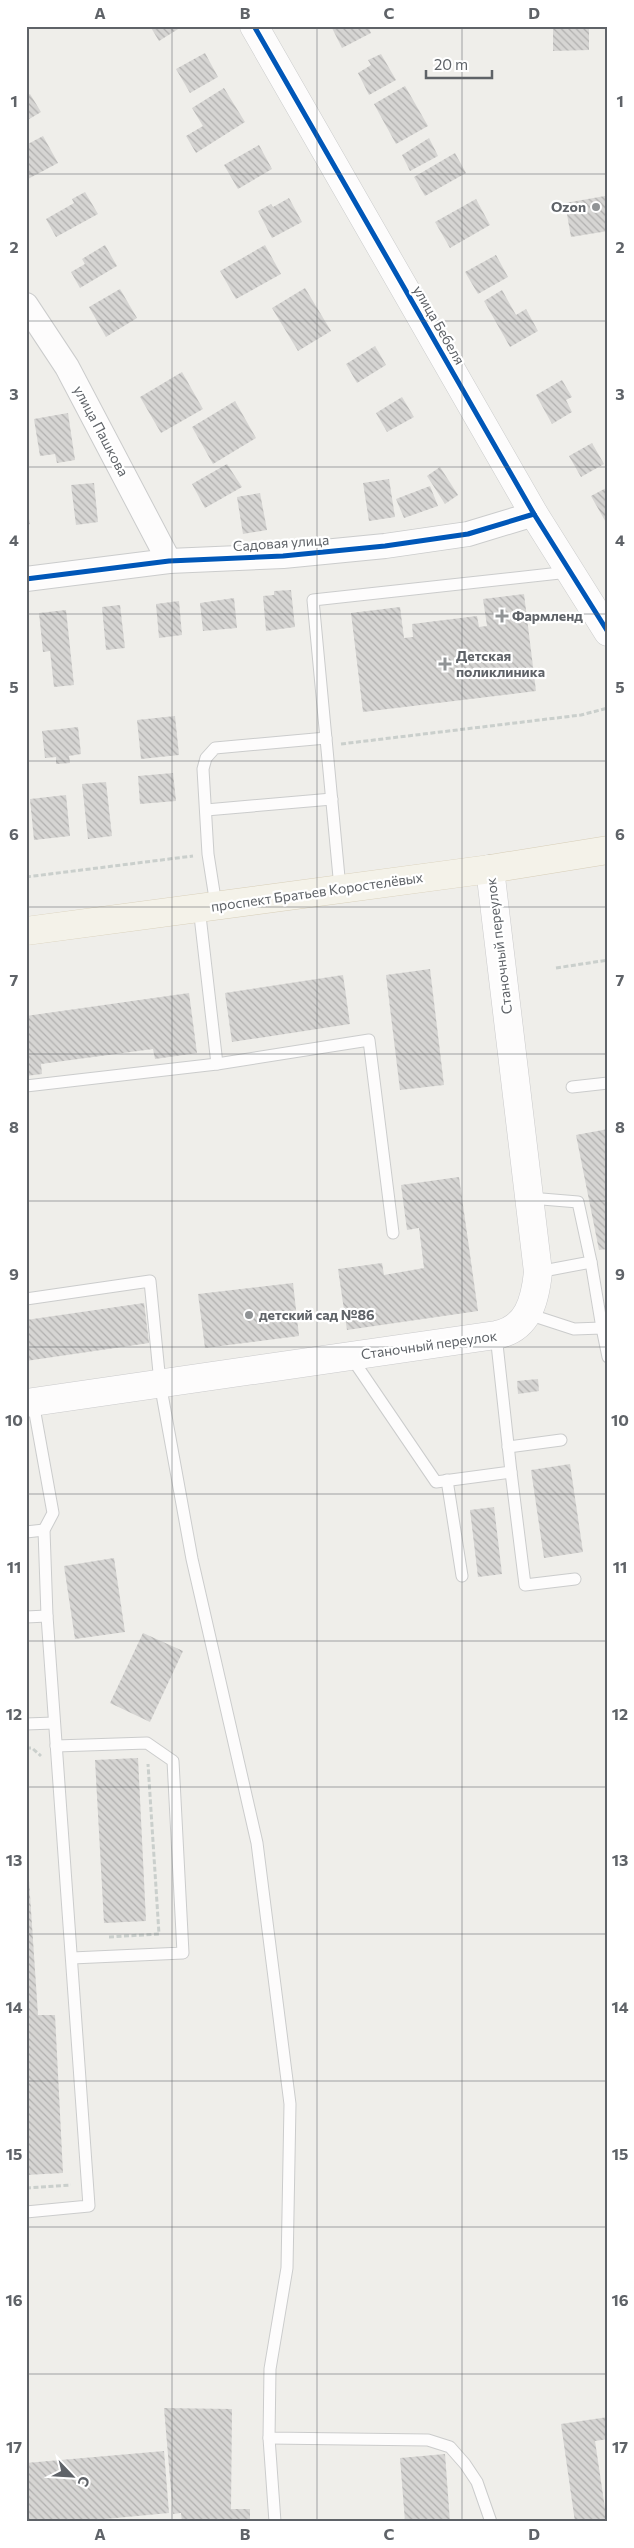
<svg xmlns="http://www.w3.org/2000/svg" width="634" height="2548" viewBox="0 0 634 2548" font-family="Commissioner,sans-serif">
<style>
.building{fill:url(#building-back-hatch)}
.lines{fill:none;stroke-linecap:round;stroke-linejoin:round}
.service-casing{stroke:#cbcccc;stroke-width:13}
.minor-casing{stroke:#cbcccc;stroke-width:26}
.tertiary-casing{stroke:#cbcccc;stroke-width:29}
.secondary-casing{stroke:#cacacb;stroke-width:29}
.primary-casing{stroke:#d7ceb8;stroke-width:29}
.path{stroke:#cacfcc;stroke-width:3;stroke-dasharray:5 2.5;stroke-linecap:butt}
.service{stroke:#fdfcfc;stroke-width:11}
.minor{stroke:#fdfcfc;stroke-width:24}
.tertiary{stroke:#fdfcfc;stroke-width:28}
.secondary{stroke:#fdfcfc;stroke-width:28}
.primary{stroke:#f4f2e9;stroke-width:28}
.cycleway-casing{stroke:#fff;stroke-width:8}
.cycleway{stroke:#0057b8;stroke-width:5}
.grid{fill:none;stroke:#5f6368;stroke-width:1;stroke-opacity:0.55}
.poi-dot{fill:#919496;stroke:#fff;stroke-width:2}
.labels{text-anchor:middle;stroke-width:4.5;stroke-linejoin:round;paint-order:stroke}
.poi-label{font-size:14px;font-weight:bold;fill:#5f6368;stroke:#fff;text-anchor:start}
.street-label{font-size:14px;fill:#5f6368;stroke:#fff}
.neatline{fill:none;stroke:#5f6368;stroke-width:2}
.grid-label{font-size:16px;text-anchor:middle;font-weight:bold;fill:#5f6368}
</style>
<defs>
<pattern id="building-back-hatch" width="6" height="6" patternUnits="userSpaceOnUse" patternTransform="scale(1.25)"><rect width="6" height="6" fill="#d6d5d3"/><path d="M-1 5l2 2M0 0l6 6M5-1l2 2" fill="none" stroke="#b1b0af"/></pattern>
</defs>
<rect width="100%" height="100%" fill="#efeeea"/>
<g class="building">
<path d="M150,26H183L159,41Z"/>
<path d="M331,26H368L371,33L342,48Z"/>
<path d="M589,26V50L553,51V27Z"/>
<path d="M205,53L218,77L190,93L176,69Z"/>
<path d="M381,54L396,80L369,95L358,73L371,65L368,60Z"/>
<path d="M405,86L428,126L396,144L374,104Z"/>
<path d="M224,88L245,122L196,153L186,136L203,126L192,108Z"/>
<path d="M30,94L41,112L26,121V96Z"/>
<path d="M43,136L58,163L26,180V145Z"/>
<path d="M429,138L438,156L410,171L402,155Z"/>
<path d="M259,145L272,169L238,189L224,165Z"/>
<path d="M455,153L466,173L425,196L414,177Z"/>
<path d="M85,192L98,214L56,237L46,219L74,203L72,199Z"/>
<path d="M605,196L608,231L571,237L565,203Z"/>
<path d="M289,198L302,222L272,238L258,211L271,204L273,207Z"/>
<path d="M476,199L490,225L450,248L435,222Z"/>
<path d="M105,245L117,266L80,288L71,272L85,264L82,259Z"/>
<path d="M265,245L281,274L236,299L220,271Z"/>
<path d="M496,255L508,277L478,294L465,272Z"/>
<path d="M305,288L331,331L298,351L272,308Z"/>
<path d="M120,289L137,318L106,337L89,307Z"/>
<path d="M502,290L516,315L526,309L538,331L510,347L484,301Z"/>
<path d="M375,346L386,365L357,383L346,364Z"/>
<path d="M182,372L203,409L161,433L140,397Z"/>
<path d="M562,380L572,397L566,400L572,412L552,424L536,395Z"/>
<path d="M402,397L414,417L387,432L376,413Z"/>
<path d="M235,401L256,438L213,464L192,427Z"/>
<path d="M68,413L75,460L57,463L55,454L40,456L34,419Z"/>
<path d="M592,443L604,464L581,477L569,456Z"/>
<path d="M227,464L242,487L205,508L192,484Z"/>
<path d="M440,467L458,495L445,504L427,476Z"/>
<path d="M389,479L395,517L369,521L363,483Z"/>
<path d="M94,483L98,522L76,525L71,485Z"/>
<path d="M430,486L438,506L404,518L396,499Z"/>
<path d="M608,487V526L591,496Z"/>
<path d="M260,493L267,530L243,534L237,497Z"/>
<path d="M26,504L30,524L26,525Z"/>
<path d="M291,590L295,627L266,631L263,596L274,595V591Z"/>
<path d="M524,594L536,691L363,712L351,613L400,607L404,638L413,637L412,624L477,616L479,627L487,626L483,599Z"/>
<path d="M234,598L237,628L203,631L200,603Z"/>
<path d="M179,601L182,635L159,638L156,604Z"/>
<path d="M120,605L125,648L106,650L102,607Z"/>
<path d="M66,610L74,685L54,687L50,651L43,652L39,613Z"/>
<path d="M175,716L179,755L141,759L137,720Z"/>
<path d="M78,727L81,754L69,756L70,763L56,764V757L45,758L42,731Z"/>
<path d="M173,773L176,801L140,804L138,776Z"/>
<path d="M106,782L112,836L88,839L82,784Z"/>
<path d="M66,795L70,836L34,840L30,799Z"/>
<path d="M430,969L444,1085L400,1090L386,975Z"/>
<path d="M343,975L350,1024L232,1042L225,993Z"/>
<path d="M189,993L197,1053L155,1059L153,1049L41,1064L42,1074L26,1076V1016Z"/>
<path d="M608,1129V1249L599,1250L576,1135Z"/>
<path d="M459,1177L478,1311L347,1330L338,1269L382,1263L384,1275L424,1268L419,1228L407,1230L401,1185Z"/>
<path d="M293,1283L299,1336L205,1348L198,1294Z"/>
<path d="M144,1303L149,1343L26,1361V1320Z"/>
<path d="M538,1379L539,1391L518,1394L517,1381Z"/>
<path d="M570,1464L583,1552L544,1558L531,1470Z"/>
<path d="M494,1507L502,1574L478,1577L470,1510Z"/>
<path d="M114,1558L125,1632L75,1639L64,1566Z"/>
<path d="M143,1633L183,1651L150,1722L110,1703Z"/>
<path d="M138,1758L146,1921L104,1923L95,1760Z"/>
<path d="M26,1836L38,2015H55L63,2173L26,2175Z"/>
<path d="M164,2408L232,2409L231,2509H250V2522H182L181,2513L173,2514Z"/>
<path d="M608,2417V2439L595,2441L607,2522H575L561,2424Z"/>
<path d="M164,2451L169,2513L73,2522H26V2463Z"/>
<path d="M445,2454L450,2522H405L400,2458Z"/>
</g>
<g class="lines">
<defs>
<g id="service">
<path d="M206,810L332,799"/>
<path d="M340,888L313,600L569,572"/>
<path d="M216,905L208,854L203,769L206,758L215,748L326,738"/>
<path d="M199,907L217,1064"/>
<path d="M26,1086L217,1064L369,1040L393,1233"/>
<path d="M572,1087L608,1083"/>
<path d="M530,1198L578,1202L591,1262L538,1272"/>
<path d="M591,1262L602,1328"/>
<path d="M26,1299L150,1281L160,1383L192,1559L257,1843L290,2104L287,2268L270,2369L269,2438L428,2440L450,2447L465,2464L477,2482L491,2522"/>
<path d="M528,1314L574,1329L602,1328L608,1357"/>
<path d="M351,1357L436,1482L511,1472L496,1335"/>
<path d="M508,1447L561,1440"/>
<path d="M511,1472L525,1585L575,1579"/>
<path d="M447,1480L462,1576"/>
<path d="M26,1532L44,1530"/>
<path d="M26,1617L47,1616"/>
<path d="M26,1724L54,1723"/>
<path d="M56,1746L147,1743L173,1761L183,1953L72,1958"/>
<path d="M26,2212L89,2206L47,1616L44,1530L53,1513L33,1402"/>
<path d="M269,2438L275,2522"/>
</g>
<g id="minor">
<path d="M26,305L67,367L169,561"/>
<path d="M26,579L169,561L283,556L385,546L468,534L534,514"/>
</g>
<path id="tertiary" d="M254,26L534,514L608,632"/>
<path id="secondary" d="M26,1403L496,1335C528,1329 535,1301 538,1272L490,869"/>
<path id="primary" d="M26,931L490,869L608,850"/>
</defs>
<use href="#service" class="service-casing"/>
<use href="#minor" class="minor-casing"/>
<use href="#tertiary" class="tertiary-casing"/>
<use href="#secondary" class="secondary-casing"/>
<use href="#primary" class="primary-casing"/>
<g class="path">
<path d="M341,744L581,715L608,708"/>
<path d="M26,877L193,856"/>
<path d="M556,968L608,960"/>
<path d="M26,1748H32L41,1756"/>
<path d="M109,1937L159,1934L148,1764"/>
<path d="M26,2188L71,2185"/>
</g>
<use href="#service" class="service"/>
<use href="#minor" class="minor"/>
<use href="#tertiary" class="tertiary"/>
<use href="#secondary" class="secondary"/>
<use href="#primary" class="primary"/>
<defs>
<g id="cycleway">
<path d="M254,26L534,514L608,632"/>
<path d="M26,579L169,561L283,556L385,546L468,534L534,514"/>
</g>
</defs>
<use href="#cycleway" class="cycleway-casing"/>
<use href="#cycleway" class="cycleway"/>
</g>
<path class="grid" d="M172,26V2522M317,26V2522M462,26V2522M26,174H608M26,321H608M26,467H608M26,614H608M26,761H608M26,907H608M26,1054H608M26,1201H608M26,1347H608M26,1494H608M26,1641H608M26,1787H608M26,1934H608M26,2081H608M26,2227H608M26,2374H608"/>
<g class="poi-dot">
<circle cx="596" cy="207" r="5"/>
<path d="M499.5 608.5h5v5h5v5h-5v5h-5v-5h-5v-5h5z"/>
<path d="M442.5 656.5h5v5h5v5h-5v5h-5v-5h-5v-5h5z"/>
<circle cx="249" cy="1315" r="5"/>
</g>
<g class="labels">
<g class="poi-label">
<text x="586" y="212" text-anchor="end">Ozon</text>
<text x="512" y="621">Фармленд</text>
<text x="456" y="661">Детская<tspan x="456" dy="16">поликлиника</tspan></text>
<text x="259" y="1320">детский сад №86</text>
</g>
<g class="street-label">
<text transform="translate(439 325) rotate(60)" y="5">улица Бебеля</text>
<text transform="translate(101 431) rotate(62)" y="5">улица Пашкова</text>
<text transform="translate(281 543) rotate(-4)" y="5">Садовая улица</text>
<text transform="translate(317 892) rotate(-8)" y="5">проспект Братьев Коростелёвых</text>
<text transform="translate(499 946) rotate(-97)" y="5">Станочный переулок</text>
<text transform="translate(429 1345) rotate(-8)" y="5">Станочный переулок</text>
</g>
</g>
<rect width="634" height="2548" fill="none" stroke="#ffffff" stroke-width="55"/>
<g transform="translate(72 2476) rotate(115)" stroke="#ffffff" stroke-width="4" paint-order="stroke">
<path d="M0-4L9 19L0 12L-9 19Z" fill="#5f6368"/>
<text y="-8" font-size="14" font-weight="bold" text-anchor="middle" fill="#5f6368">С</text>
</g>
<path d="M426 70v8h66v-8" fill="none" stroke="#5f6368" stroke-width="2.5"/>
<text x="434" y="70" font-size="15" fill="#5f6368" stroke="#ffffff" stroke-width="4" paint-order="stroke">20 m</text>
<rect x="28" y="28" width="578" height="2492" class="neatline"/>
<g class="grid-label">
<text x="100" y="19">A</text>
<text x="245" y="19">B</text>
<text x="389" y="19">C</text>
<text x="534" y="19">D</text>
<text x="14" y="107">1</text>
<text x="620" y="107">1</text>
<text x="14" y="253">2</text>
<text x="620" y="253">2</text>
<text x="14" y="400">3</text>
<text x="620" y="400">3</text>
<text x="14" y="546">4</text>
<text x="620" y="546">4</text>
<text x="14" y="693">5</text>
<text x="620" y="693">5</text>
<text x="14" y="840">6</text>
<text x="620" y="840">6</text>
<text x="14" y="986">7</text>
<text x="620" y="986">7</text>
<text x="14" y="1133">8</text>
<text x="620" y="1133">8</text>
<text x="14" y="1280">9</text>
<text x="620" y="1280">9</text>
<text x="14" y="1426">10</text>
<text x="620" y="1426">10</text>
<text x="14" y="1573">11</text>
<text x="620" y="1573">11</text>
<text x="14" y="1720">12</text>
<text x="620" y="1720">12</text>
<text x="14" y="1866">13</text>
<text x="620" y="1866">13</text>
<text x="14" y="2013">14</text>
<text x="620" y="2013">14</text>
<text x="14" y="2160">15</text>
<text x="620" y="2160">15</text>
<text x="14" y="2306">16</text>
<text x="620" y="2306">16</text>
<text x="14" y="2453">17</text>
<text x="620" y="2453">17</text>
<text x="100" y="2540">A</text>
<text x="245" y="2540">B</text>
<text x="389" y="2540">C</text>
<text x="534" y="2540">D</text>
</g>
</svg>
